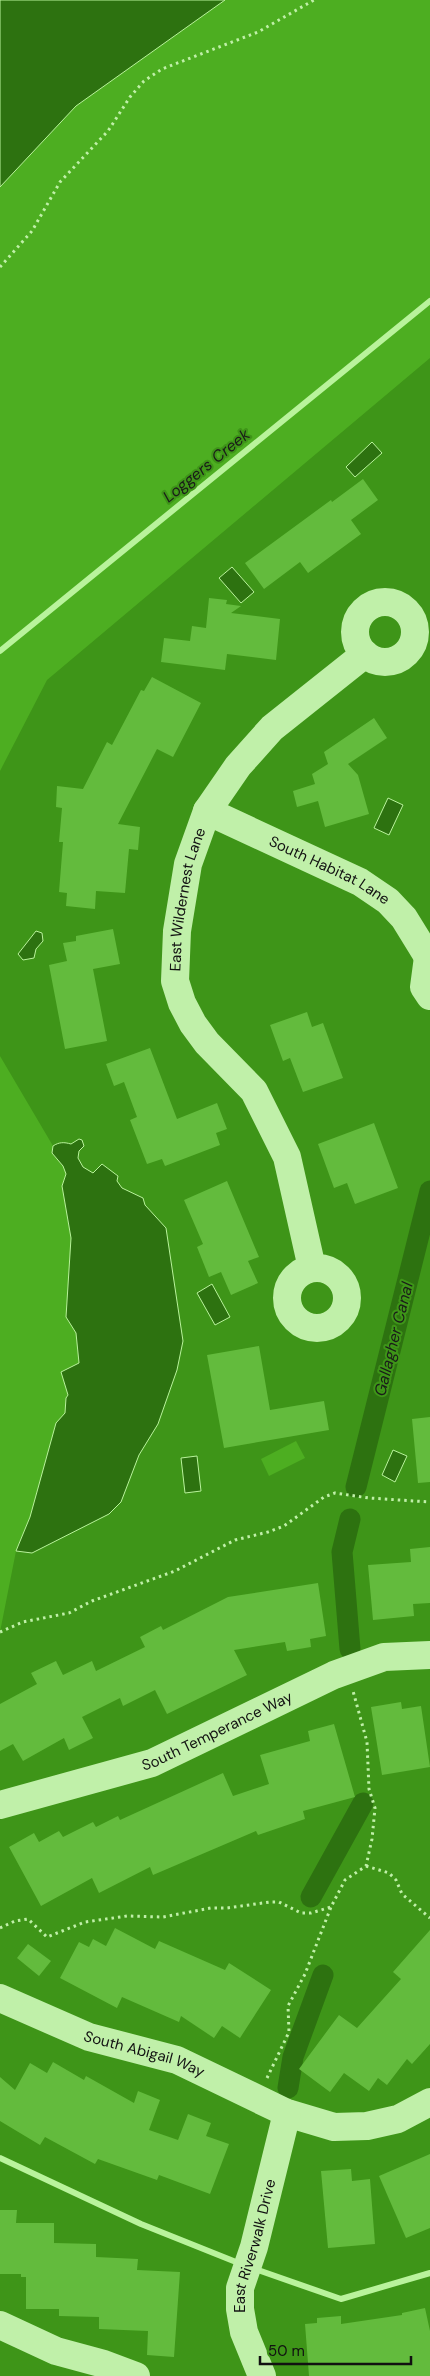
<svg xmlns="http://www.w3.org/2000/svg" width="430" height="2376" viewBox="0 0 430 2376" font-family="'DM Sans',sans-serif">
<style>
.green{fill:#4dae21}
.water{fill:#2d7210;stroke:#b9f39c}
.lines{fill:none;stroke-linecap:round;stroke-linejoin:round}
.stream{stroke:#b9f39c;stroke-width:6}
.canal{stroke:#2d7210;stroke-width:21}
.building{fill:#63bb3d}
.path{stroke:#c0f0a9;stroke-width:3;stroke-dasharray:2.5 4;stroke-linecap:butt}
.minor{stroke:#c0f0a9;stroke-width:28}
.labels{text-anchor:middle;stroke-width:4;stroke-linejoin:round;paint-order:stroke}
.street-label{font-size:15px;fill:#111;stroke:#3e9518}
.water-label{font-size:16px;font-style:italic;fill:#1a1c19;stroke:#3e9518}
</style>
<rect width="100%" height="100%" fill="#3e9518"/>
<g class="green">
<path d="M225,0H430V358L47,680L0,771V187L76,106Z"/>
<path d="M0,1056L53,1146L52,1153L63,1166L66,1174L62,1186L71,1238L66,1317L76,1333L79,1363L66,1398L65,1413L56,1424L30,1517L16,1551L0,1632Z"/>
<path d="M296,1441L305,1458L269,1476L261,1459Z"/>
</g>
<g class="water">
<path d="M0,0H225L76,106L0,187Z"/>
<path d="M372,442L382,453L355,477L346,467Z"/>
<path d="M232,567L254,592L241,603L219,578Z"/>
<path d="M388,798L403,805L389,835L374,828Z"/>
<path d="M36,931L42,933L43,941L36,949L34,958L23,960L18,954Z"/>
<path d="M79,1139L82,1140L84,1146L79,1151L78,1158L83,1167L93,1173L102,1164L118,1176L117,1181L122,1188L143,1198L145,1205L166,1228L183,1341L177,1370L158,1424L139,1455L121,1502L109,1514L32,1553L16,1551L30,1517L56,1423L65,1413L66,1398L68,1395L61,1372L79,1363L76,1333L66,1317L71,1238L62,1186L66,1174L63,1166L52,1153L53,1146C59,1142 64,1142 71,1144Z"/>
<path d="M212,1284L230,1317L215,1325L197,1293Z"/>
<path d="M393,1450L407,1456L395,1482L382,1475Z"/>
<path d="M197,1456L201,1491L185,1493L181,1458Z"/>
</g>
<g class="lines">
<g class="stream">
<path d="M0,651L430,301"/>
<path d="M0,2158L141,2224L241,2264"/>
<path d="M252,2268L341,2299L430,2273"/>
</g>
<g class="canal">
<path d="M356,1487L430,1191"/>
<path d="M350,1649L342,1552L350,1519"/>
<path d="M311,1897L363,1803"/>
<path d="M288,2088L293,2057L323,1975"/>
</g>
</g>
<g class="building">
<path d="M363,479L378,500L351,520L361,534L308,573L300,562L264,589L245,563L331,500L332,502Z"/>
<path d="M209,598L227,600L226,604L241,606L231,613L280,619L276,660L227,654L225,670L161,662L164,638L190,641L192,626L206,628Z"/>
<path d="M152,677L201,703L173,757L157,749L118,824L140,827L138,850L129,849L125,893L96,891L95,909L66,906L67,893L59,892L63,842H59L62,808L56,807L57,786L83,789L107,742L112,745L141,690L144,691Z"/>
<path d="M374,718L387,738L348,764L358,775L369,814L325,827L318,801L297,807L293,791L315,784L312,774L328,764L324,752Z"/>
<path d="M113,929L120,964L93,969L107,1041L65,1049L49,965L67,961L63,943L76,941V936Z"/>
<path d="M307,1012L312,1027L323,1023L343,1078L303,1092L290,1058L283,1061L270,1025Z"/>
<path d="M150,1048L177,1119L217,1103L227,1129L216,1133L220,1145L165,1166L162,1159L147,1164L130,1120L137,1117L124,1082L114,1086L106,1064Z"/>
<path d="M374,1123L398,1188L355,1204L347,1183L334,1188L318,1144Z"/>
<path d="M227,1181L259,1257L248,1261L258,1283L231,1295L221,1272L209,1277L197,1247L203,1244L184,1200Z"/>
<path d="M259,1346L270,1410L324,1401L329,1430L224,1448L207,1355Z"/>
<path d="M430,1417V1482L418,1483L412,1419Z"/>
<path d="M430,1547V1603L413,1604L414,1616L373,1620L368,1565L411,1562L410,1549Z"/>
<path d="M318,1583L326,1636L310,1639L311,1647L287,1651L285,1642L234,1650L247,1675L167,1714L155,1690L123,1706L120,1698L82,1717L93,1738L69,1750L64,1738L23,1761L13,1744L0,1751V1704L37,1684L31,1673L56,1661L63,1675L92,1661L96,1671L145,1647L140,1637L161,1626L163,1630L228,1597Z"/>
<path d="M401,1702L402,1709L421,1706L430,1767L382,1775L371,1707Z"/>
<path d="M334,1724L355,1797L303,1811L305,1819L258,1835L256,1831L153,1875L150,1867L99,1893L92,1878L41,1906L9,1847L34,1833L39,1842L59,1831L63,1837L93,1822L96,1827L118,1816L120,1820L223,1773L233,1796L269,1784L260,1755L310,1741L308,1731Z"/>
<path d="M115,1928L155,1949L159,1941L225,1970L229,1963L271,1990L240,2038L222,2026L214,2038L181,2016L179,2022L122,1997L117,2008L60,1978L79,1942L89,1947L93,1939L106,1946Z"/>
<path d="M430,1930V2044L412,2064L407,2059L387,2085L378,2078L369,2091L344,2073L330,2092L299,2069L339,2015L357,2028L401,1979L393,1972Z"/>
<path d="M28,1944L51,1961L39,1976L17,1958Z"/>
<path d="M53,2062L84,2080L86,2076L134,2103L138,2091L160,2100L149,2130L178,2140L188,2114L211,2123L206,2136L229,2144L210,2194L159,2175L157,2180L98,2159L95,2164L45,2137L40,2145L0,2121V2077L15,2090L30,2063L47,2073Z"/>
<path d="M430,2154V2228L406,2238L379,2176Z"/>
<path d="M351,2169L352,2181L370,2179L375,2244L328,2248L321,2171Z"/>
<path d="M0,2210H17L16,2223H54V2243L96,2244V2257L138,2259L137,2270L180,2272L174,2357L147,2355L148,2331L99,2329V2317L59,2316V2309H26V2277H21V2274H0Z"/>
<path d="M425,2308L430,2331V2376H309L305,2324L317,2323V2318L341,2316V2324L402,2315V2313Z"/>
</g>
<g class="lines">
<g class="path">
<path d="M0,267L32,231L60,182L108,131L130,97L144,81L162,69L258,32L314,0"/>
<path d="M0,1632L23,1622L69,1613L92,1601L175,1571L235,1540L268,1532L284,1526L324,1497L335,1493L369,1498L430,1502"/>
<path d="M366,1866L389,1873L396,1880L402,1894L430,1918"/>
<path d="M0,1928L15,1921L28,1919L47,1937L85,1922L127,1916L163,1917L211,1908H227L270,1902H279L301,1913H311L331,1907L345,1880L366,1866L372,1839L375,1808L369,1789L367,1742L353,1691"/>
<path d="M267,2078L289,2032L288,2006L305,1974L331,1907"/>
</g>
<g class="minor">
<circle cx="385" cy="632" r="30"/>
<path id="s1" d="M207,811L360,882L388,901L404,918L428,957"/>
<path d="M430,958L428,957L424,987L430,996"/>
<path id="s2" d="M312,1268L287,1157L254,1091L207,1043L193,1024L182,1003L175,981L177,931L188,864L207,811L238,766L272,728L365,654"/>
<circle cx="317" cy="1298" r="30"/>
<path id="s3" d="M0,1805L152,1763L334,1675L384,1657L430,1655"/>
<path id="s4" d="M0,1998L89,2037L177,2060L287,2113L334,2127L367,2126L398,2119L430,2102"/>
<path d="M0,2325L56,2351L104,2364L136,2376"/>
<path id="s5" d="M262,2376L244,2332L240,2309V2288L254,2247L287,2113"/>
</g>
</g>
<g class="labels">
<g class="street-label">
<text dy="5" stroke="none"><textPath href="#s1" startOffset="136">South Habitat Lane</textPath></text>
<text dy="5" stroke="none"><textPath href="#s2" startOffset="408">East Wildernest Lane</textPath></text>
<text dy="5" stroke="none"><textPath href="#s3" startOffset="230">South Temperance Way</textPath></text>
<text dy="5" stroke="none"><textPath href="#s4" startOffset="155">South Abigail Way</textPath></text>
<text dy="5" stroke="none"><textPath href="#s5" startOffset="136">East Riverwalk Drive</textPath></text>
</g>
<g class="water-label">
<text transform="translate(206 465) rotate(-39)" y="6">Loggers Creek</text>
<text transform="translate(393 1339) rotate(-76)" y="6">Gallagher Canal</text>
</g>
</g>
<path d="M260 2356v8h151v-8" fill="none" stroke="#111111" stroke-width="2.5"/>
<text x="268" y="2356" font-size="15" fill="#111111" stroke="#3e9518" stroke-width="4" paint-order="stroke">50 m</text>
</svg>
